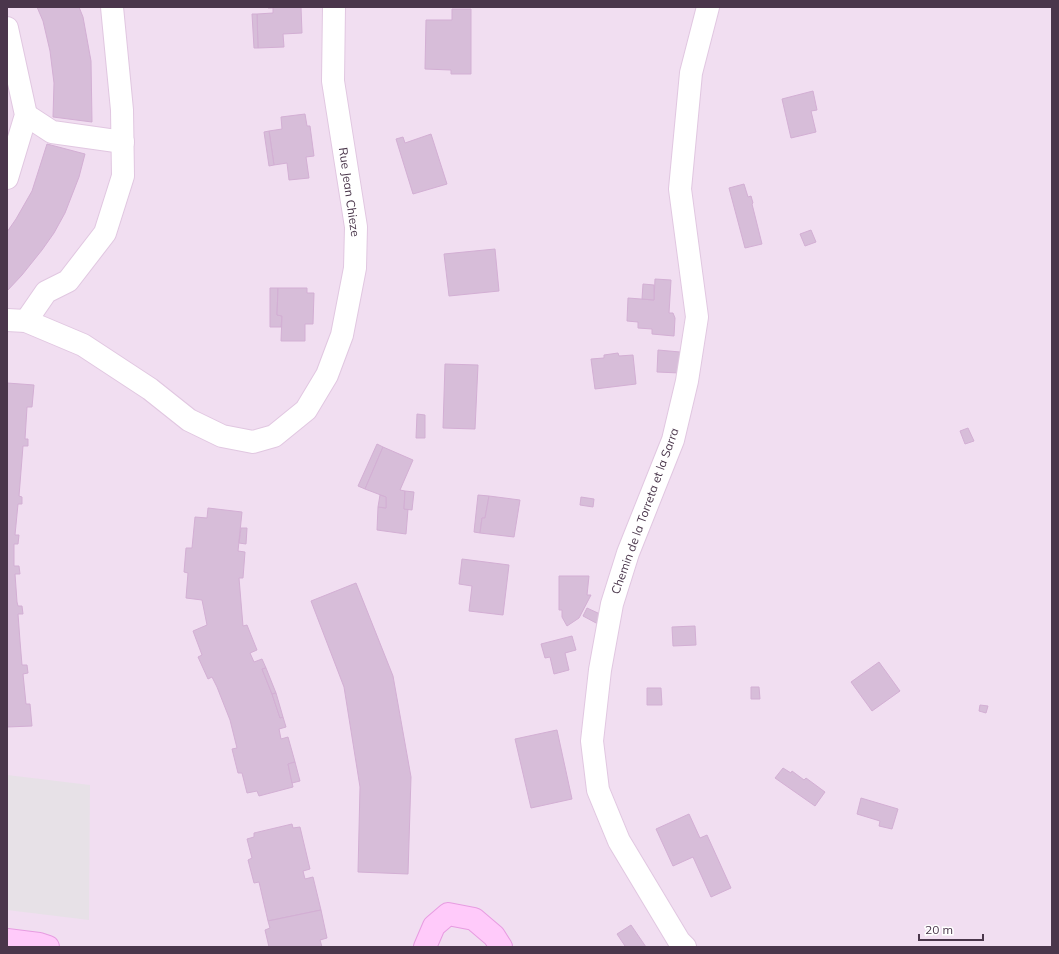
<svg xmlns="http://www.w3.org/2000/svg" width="1059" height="954" viewBox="0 0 1059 954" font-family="Mulish,sans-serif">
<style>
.residential{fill:#f1def1}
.parking{fill:#e7e1e7}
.building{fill:#d7bdd9;stroke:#d3afd4}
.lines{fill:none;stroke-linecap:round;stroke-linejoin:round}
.street-casing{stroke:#e1c7e1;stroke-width:24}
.secondary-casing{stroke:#e79ce1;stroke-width:24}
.street{stroke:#fff;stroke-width:22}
.secondary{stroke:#ffcafa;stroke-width:22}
.labels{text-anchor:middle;stroke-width:3;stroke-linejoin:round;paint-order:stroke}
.street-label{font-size:12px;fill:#4a364b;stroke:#fff}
</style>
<rect width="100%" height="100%" fill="#f6e9f6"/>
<rect class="residential" x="7" y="7" width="1045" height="940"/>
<path class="parking" d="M7,775L90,785L89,920L7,910Z"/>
<g class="building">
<path d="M37,7H79L83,17L91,61L92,122L53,117L54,83L50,51L43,21Z"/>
<path d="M268,7H301L302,33L283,34L284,47L258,48L257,14L273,13V8H268Z"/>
<path d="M452,9H471V74H451V70L425,69L426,20H452Z"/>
<path d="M252,14H257L258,48H254Z"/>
<path d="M813,91L817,110L811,111L816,132L791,138L782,99Z"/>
<path d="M305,114L307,126H310L314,156L306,157L309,178L289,180L287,163L274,165L269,131L282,129L281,117Z"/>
<path d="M269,131L274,165L269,166L264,132Z"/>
<path d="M431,134L447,184L413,194L396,139L403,137L405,143Z"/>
<path d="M47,144L85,154L79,177L65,213L54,233L42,250L22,275L7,291V232L16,219L32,191Z"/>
<path d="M744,184L748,197L751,196L753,203L752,204L762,244L745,248L729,188Z"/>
<path d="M811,230L816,242L805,246L800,234Z"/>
<path d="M495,249L499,291L449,296L444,254Z"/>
<path d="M655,279L671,280L669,313H673L675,318L674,336L652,334V329L638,328V322L627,321L628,298L654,300Z"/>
<path d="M643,284L654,285V300L642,299Z"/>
<path d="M270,288H278L277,315L282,316L281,327H270Z"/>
<path d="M278,288H307V293H314L313,324H305V341H281L282,316L277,315Z"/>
<path d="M658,350L680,352V373L657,372Z"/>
<path d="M618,353L619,356L633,355L636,384L595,389L591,359L604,358V355Z"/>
<path d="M445,364L478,365L475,429L443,428Z"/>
<path d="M7,383L34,385L32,407H27L25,439H28V446H23L19,496L22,497V504H18L15,535H19L18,544H14V566H19L20,574H15L17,602L18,606H22L23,614H18L20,641L22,665H27L28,673L23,674L26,704H30L32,726L7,727Z"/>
<path d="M417,414L425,415V438H416Z"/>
<path d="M968,428L974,441L965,444L960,431Z"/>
<path d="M377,444L383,447L365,489L358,486Z"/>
<path d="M383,447L413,460L400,490L405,491L404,509H408L406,534L377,530L378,507L386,508V497L365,489Z"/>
<path d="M405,491L414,492L412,510L404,509Z"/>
<path d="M380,495L386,497V508L378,507Z"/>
<path d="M478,495L489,496L485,518H482L480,533L474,532Z"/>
<path d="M489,496L520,500L514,537L480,533L482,518H485Z"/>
<path d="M581,497L594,499L593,507L580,505Z"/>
<path d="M208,508L242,512L238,551L245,552L243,578H239L243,626L247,625L257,650L250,653L254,662L262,659L266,668L262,669L272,694L280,718L283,717L286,727L279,729L281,739L288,737L295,762L288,764L293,787L259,796L257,791L247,793L242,773H238L232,749L237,748L230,720L217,687L212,677L208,679L198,657L202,655L193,631L207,625L202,600L186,598L188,573L184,572L186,548H192L195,517L207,518Z"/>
<path d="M241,528H247L246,544L239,543Z"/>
<path d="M462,559L509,565L503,615L469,611L472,586L459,584Z"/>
<path d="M559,576H589L587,595H591L579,618L567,626L562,617V610H559Z"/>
<path d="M356,583L393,676L411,777L408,874L358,872L360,787L344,687L311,601Z"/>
<path d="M587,608L600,614L598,624L583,616Z"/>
<path d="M695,626L696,645L673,646L672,627Z"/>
<path d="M572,636L576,650L565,653L569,670L554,674L550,657L545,658L541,644Z"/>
<path d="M879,662L900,691L872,711L851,682Z"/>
<path d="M266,668L276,693L272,694L262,669Z"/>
<path d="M751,687H759L760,699H751Z"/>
<path d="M647,688H661L662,705H647Z"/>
<path d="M276,693L283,717L280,718L272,694Z"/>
<path d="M980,705L988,706L986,713L979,711Z"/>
<path d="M557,730L572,799L531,808L515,739Z"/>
<path d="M295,762L300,781L292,783L288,764Z"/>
<path d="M783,768L791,773L792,771L804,780L806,778L825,792L815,806L775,778Z"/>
<path d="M861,798L898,809L892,829L879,826L880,821L857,814Z"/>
<path d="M689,814L700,838L707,835L731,888L711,897L693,857L673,866L656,829Z"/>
<path d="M292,824L293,828L300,827L310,869L303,871L305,879L313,877L321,910L268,921L259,882L254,883L248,860L252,858L247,839L254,837V833Z"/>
<path d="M321,910L327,938L320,940L322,947H269L265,930L270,928L268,921Z"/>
<path d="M631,925L646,947H623L625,946L617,934Z"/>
</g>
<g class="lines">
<defs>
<g id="street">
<path d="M7,28L26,115L7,178"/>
<path d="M26,115L52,132L123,142"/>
<path d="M7,320L26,321L83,345L150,389L189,420L222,436L253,442L274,436L306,410L327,375L342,335L355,268L356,227L333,81L334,7"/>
<path d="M26,321L46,292L68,281L105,233L123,176L122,110L112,7"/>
<path d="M685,947L679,941L619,841L598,790L592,741L600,670L612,604L628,553L673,440L687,381L697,317L680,189L691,73L708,7"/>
</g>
<g id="secondary">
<path d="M7,940L39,944L48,947"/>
<path d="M425,947L434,926L448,914L474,919L494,936L501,947"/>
</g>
</defs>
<use href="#street" class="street-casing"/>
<use href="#secondary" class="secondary-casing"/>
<use href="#street" class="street"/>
<use href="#secondary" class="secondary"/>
</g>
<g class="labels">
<g class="street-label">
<text transform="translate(349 192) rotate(82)" y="4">Rue Jean Chieze</text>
<text transform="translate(645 511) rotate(-70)" y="4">Chemin de la Torreta et la Sarra</text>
</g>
</g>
<rect width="1059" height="954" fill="none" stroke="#4a364b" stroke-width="16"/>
<path d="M919 934v6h64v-6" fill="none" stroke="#4a364b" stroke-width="2"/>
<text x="925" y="934" font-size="12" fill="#4a364b" stroke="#ffffff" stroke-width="3" paint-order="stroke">20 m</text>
</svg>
